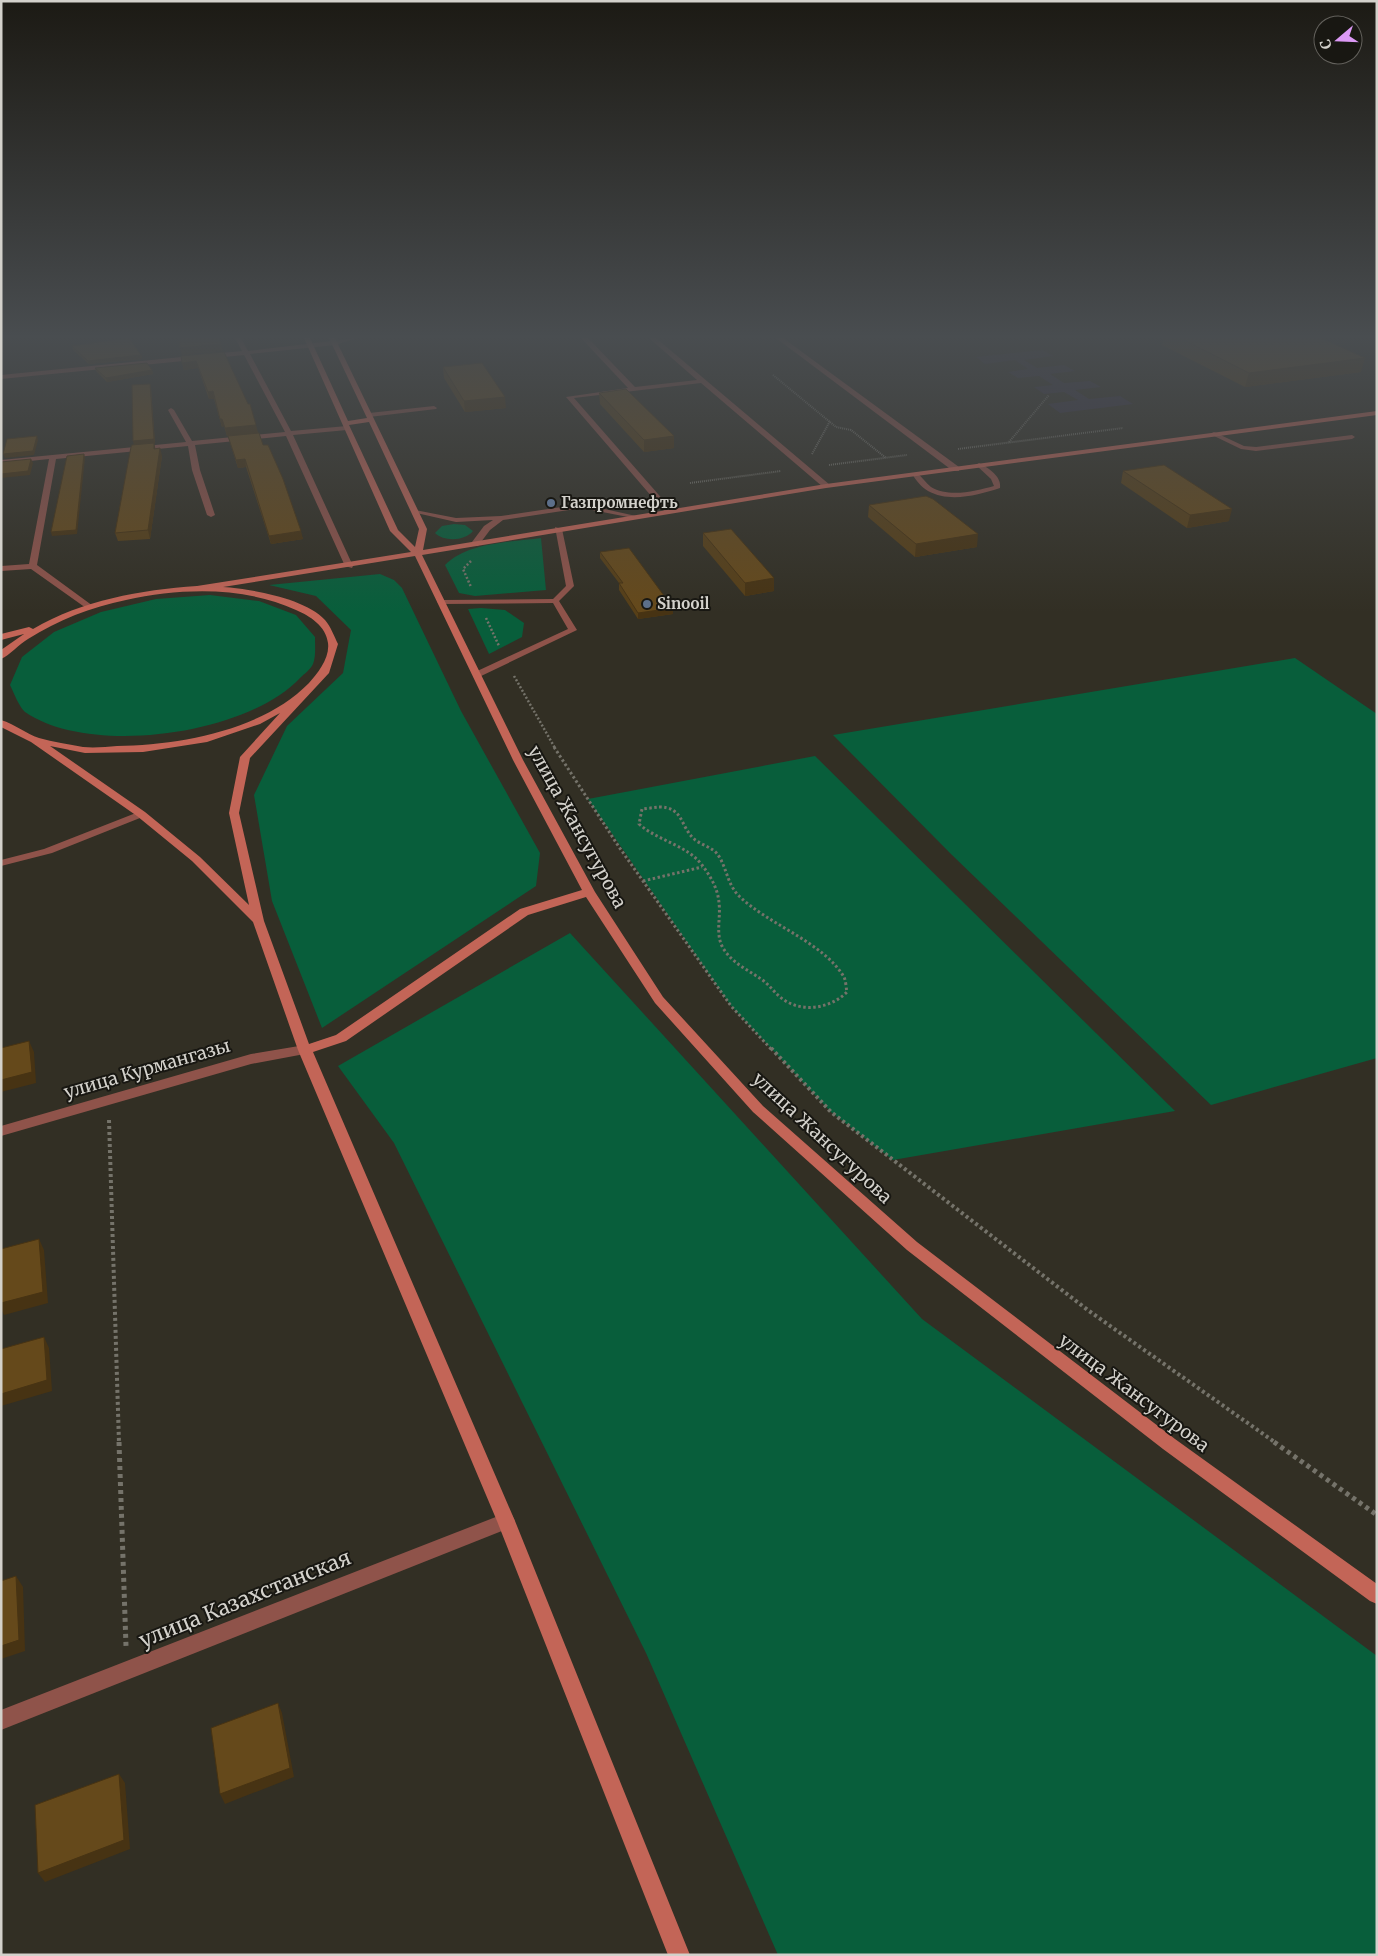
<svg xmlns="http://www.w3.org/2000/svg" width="1378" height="1956" viewBox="0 0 1378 1956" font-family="Merriweather,serif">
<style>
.education{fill:#383344}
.green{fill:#085e3b}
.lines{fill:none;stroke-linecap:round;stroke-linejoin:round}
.path-far4{stroke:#75736a;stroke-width:2;stroke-dasharray:1 1;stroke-linecap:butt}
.path-far3{stroke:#75736a;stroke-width:2.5;stroke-dasharray:2 2;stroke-linecap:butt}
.path-far2{stroke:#75736a;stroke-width:3;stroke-dasharray:2.5 2.5;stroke-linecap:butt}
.path-far1{stroke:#75736a;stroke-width:4;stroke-dasharray:3 3;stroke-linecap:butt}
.path{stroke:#75736a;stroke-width:5;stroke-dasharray:4 4;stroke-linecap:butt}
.lane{fill:#8f534a;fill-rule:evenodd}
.street{fill:#8f534a;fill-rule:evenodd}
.secondary{fill:#c36557;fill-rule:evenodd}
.wall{fill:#573f17}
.shaded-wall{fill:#473313}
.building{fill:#65491b;stroke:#473313}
.service-dot{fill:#5c6f8a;stroke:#181712;stroke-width:2}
.labels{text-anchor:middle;stroke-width:4;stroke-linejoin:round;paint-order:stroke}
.far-poi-label{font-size:15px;font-weight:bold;fill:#d3d1cb;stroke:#181712;text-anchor:start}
.street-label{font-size:18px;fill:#d3d1cb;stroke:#181712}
.near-street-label{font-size:21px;fill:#d3d1cb;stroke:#181712}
</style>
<rect width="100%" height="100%" fill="#322f24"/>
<path class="education" d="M1043,350L1053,356L1024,360L1037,368L1064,365L1075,371L1050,374L1064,383L1090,381L1101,387L1075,390L1089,399L1120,396L1133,404L1060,413L1048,404L1078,400L1064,392L1044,394L1034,387L1053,385L1039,376L1018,378L1008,372L1028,369L1015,360L985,364L976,357Z"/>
<g class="green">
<path d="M454,524L465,525L473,531C465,541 444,542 435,533L442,526Z"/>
<path d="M541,538L546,590L475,596L459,593L445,565C467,542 511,542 541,538Z"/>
<path d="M380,574L394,580L402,588L461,711L540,853L536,886L322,1028L272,901L254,795L287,726L343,673L351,630L316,596L269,585Z"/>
<path d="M210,595L259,601L296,615L315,637C315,645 316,657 313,664C311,669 304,674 300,678C247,735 90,757 25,712C19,707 14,693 10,685L22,657L54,632L101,612L156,599Z"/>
<path d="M481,608L505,610L524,623L522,637L489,654L468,609Z"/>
<path d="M1295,658L1377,714V1058L1211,1105L952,855L833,735Z"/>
<path d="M815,756L1175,1111L893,1160L831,1112L731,1006L588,799Z"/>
<path d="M570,933L922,1319L1377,1656V1955H778L646,1653L394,1143L338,1066Z"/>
</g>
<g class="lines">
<g class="path-far4">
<path d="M773,375L836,427L851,430L886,458"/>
<path d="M1009,442L1049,395"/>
<path d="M958,449L1123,428"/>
<path d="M812,454L830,421"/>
<path d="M829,465L907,455"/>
<path d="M690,483L781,471"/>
</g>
<g class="path-far3">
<path d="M471,561L463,569L471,587"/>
<path d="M486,618L499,646"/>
<path d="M514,676L555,748"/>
</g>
<g class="path-far2">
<path d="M554,747L619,847L731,1006L772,1050"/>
<path d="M659,807C683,807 680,825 693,838C700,845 713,847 718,855C727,868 727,884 739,896C769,925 823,942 844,977C846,981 846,988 847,992C831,1008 804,1013 784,1000C775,994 770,985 761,979C748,970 732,963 723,948C715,934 721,918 719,903C718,889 711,877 702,865C687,845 658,841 639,824L642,809Z"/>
<path d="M643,881L702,867"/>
</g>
<g class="path-far1">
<path d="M771,1048L831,1112L1089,1311L1276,1443"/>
<path d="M109,1120L119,1443"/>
</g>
<g class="path">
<path d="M119,1442L126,1646"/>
<path d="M1274,1442L1377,1515"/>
</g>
<g class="lane">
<path d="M434,406L437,408L436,409L369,417L366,415L369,413Z"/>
<path d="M1214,432L1244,446L1256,447L1352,435L1355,437L1352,439L1256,451L1241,449L1212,435V433Z"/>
<path d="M979,463C989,468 1002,477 1000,488C978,495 950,503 928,491C921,487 916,480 912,474L917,473C922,477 926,483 931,487C949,498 976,491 994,486L991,479L976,465Z"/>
<path d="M582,504L636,516L633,518L582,508L503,520L490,530L478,546H472V542L484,526L493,520L456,522L412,512L415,510L456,518L501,516Z"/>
<path d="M555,527L562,529L574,586L559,601L577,630L479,677H473V673L568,629L553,603L441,604L437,602L441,600L553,599L566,586Z"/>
</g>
<g class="street">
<path d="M235,338H241L248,351L357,338L335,345L250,354L291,431L347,426L350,428L347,430L293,435L353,566L352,568L345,566L286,436L195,445L200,470L215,515L211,517L207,515L192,470L188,446L56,459L37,565L93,606L86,608L31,569L1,571V566L29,564L49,459L1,464V460L186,442L168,410L171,408L174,410L192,441L285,432L244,355L1,379V375L242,351Z"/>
<path d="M581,338H588L635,387L697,380L649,338H656L830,485L823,487L701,383L574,398L672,510L665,512L566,397L628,388Z"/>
<path d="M776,338H783L959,467V471H953Z"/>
<path d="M141,811L146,814L145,816L52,853L1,866V860L44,849Z"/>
<path d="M305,1045L310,1047L312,1050L310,1053L251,1064L1,1136V1126L251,1054Z"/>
<path d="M506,1513L512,1515L515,1521L512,1527L1,1730V1710Z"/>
</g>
<path class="secondary" d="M304,338H310L348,421L367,418L329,338H335L427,529L423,550L826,484L1377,411V415L826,488L422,555L523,760L595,892L663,997L763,1106L917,1242L1175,1439L1377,1584V1604L1370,1601L1163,1449L907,1250L753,1112L655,1003L586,897L528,915L346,1041L313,1052L515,1521L690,1955H668L497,1521L298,1050L253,922L192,861L137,816L31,742L1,727V720C15,724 26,734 39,738C53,742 69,744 83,747C94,748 106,747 117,746C181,745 263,730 309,683C318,673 330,658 328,643C326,626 310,616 296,610C243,586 182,588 126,600C91,607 58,620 28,639C19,644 10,655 1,659V650L24,634L1,640V634L29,627L33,629C83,600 140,590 197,586L411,552L390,531ZM369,422L419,529L415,547L398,530L349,425ZM415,556L513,760L582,890L520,909L336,1035L309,1044L264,921L239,813L250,758L329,673L338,644C334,636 331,627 325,620C305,598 251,589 223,587ZM280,713L240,757L229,813L249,905L200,857L145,812L50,746L85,753L143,752L207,742L260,724Z"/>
</g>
<g class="wall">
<path d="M1164,338H1321L1361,372L1245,387L1162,345Z"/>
<path d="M72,346L141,355L142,359L89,364L73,350Z"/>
<path d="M224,352L263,445L303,539L271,544L246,467L238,468L230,443L228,436H227L224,426L222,427L214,399H209L198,368L184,370L182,363Z"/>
<path d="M443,367L506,408L465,412L444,378Z"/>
<path d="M95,368L152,370L153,374L107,382L96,371Z"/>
<path d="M151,388L155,443H154L155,449L162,456L150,539L118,541L115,533L134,445Z"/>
<path d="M599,393L674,448L644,452L600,404Z"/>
<path d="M1123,471L1229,521L1187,528L1121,483Z"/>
<path d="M869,505L977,547L915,557L868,517Z"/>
<path d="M703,533L774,578V591L745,596L703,546Z"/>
<path d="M600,552L673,614L638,619L619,590V583L600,558Z"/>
</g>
<g class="shaded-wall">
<path d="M221,344L223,351L182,355L180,348Z"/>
<path d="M141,355L142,359L89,364L88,361Z"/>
<path d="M1365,358L1361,372L1245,387L1249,373Z"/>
<path d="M196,361L198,368L184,370L182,363Z"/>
<path d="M152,370L153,374L107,382L106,378Z"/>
<path d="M150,384L155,443H154L156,451L134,445L133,441Z"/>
<path d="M213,391L214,399H209L208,392Z"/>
<path d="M505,397L506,408L465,412L464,401Z"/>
<path d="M220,419H222L224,426L222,427Z"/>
<path d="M256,425L258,433L227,436L225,428Z"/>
<path d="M37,436L38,440L34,455L5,458L3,454Z"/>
<path d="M674,436V448L644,452V440Z"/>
<path d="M160,448L162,456L150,539L148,530Z"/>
<path d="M84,454L85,458L77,534L52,536L51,532Z"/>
<path d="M31,459L33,463L30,475L1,478V474Z"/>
<path d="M245,459L246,467L238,468L236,460Z"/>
<path d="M1232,509L1229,521L1187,528L1190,515Z"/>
<path d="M301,531L303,539L271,544L269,536Z"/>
<path d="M978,534L977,547L915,557L916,544Z"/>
<path d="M774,578V591L745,596V583Z"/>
<path d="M673,608V614L638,619V613Z"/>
<path d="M29,1041L34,1052L36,1083L1,1092V1080Z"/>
<path d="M39,1239L44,1250L48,1303L4,1315L1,1309V1303Z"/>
<path d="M44,1337L49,1348L52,1391L1,1406V1394Z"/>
<path d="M16,1576L23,1587L25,1651L1,1659V1646Z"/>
<path d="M278,1703L282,1713L294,1777L225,1804L220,1794Z"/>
<path d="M119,1774L125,1783L130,1849L45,1882L38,1873Z"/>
</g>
<g class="building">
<path d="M127,338H129L141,355L88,361L72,346Z"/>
<path d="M179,338H219L221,344L180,348Z"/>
<path d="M1180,338H1321L1365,358L1249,373Z"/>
<path d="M224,352L248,404H250L256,425L225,428L222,419H220L213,391L208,392L196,361L182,363L181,356Z"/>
<path d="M147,363L152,370L106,378L95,368Z"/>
<path d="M482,363L505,397L464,401L443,367Z"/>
<path d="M150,384L154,439L133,441L132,385Z"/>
<path d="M626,389L674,436L644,440L599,393Z"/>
<path d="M259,433L263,445H268L283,479L301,531L269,536L245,459L236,460L228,436Z"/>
<path d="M37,436L33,451L3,454L7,439Z"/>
<path d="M154,443V449L160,448L148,530L115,533L131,447L132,445Z"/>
<path d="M84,454L76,530L51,532L67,456Z"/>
<path d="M31,459L28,471L1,474V462Z"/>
<path d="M1164,465L1232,509L1190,515L1123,471Z"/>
<path d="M926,496L933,499L978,534L916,544L869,505Z"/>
<path d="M731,529L774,578L745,583L703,533Z"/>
<path d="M629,548L673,608L638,613L619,583H623L600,552Z"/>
<path d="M29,1041L32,1072L1,1080V1048Z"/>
<path d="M39,1239L43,1292L1,1303V1249Z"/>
<path d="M44,1337L47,1380L1,1394V1349Z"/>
<path d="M16,1576L19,1640L1,1646V1581Z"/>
<path d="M278,1703L290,1768L220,1794L211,1728Z"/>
<path d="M119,1774L124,1840L38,1873L35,1805Z"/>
</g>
<linearGradient id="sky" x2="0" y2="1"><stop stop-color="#1c1a14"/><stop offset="0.55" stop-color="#494d50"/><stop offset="1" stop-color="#494d50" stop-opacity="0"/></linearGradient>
<rect width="1378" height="612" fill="url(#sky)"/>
<g class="service-dot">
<circle cx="551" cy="503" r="5"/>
<circle cx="647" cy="604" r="5"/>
</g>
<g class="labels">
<g class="far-poi-label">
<text x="561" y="508">Газпромнефть</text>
<text x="657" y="609">Sinooil</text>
</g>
<g class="street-label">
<text transform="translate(577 827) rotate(61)" y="6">улица Жансугурова</text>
<text transform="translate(147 1069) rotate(-16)" y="6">улица Курмангазы</text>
<text transform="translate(822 1138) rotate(43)" y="6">улица Жансугурова</text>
<text transform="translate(1134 1393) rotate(37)" y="6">улица Жансугурова</text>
</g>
<g class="near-street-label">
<text transform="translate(245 1599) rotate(-22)" y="7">улица Казахстанская</text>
</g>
</g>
<rect width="1378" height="1956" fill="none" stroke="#d3d1cb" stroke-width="5"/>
<g transform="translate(1338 40) rotate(251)"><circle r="24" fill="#181712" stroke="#63615c"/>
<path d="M0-4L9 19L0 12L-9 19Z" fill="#dc99f5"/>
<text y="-8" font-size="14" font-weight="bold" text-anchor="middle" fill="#d3d1cb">С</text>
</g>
</svg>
